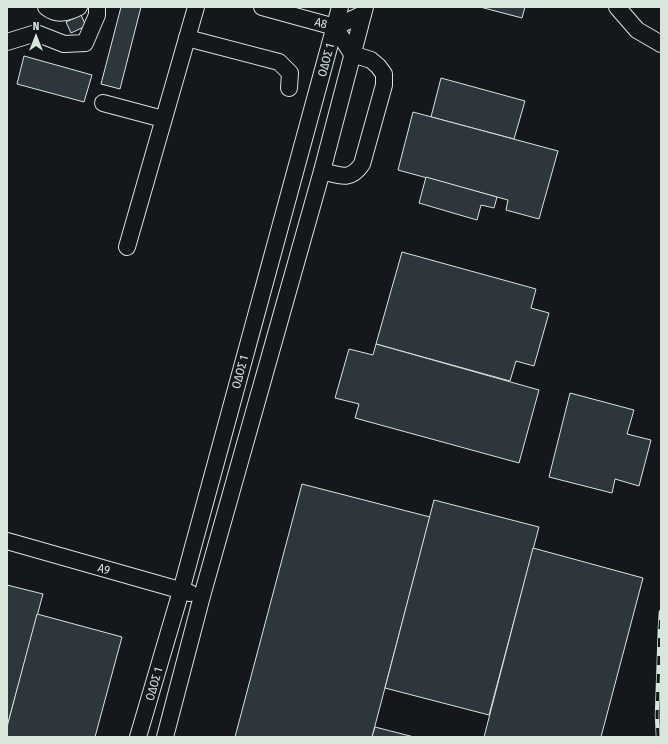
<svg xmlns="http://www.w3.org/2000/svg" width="668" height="744" viewBox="0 0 668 744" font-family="'Fira Sans Condensed',sans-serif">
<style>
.building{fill:#2c363c;stroke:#d8e6dc}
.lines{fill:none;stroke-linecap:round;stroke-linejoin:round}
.minor-casing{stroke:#d8e6dc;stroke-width:18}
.minor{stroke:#14181c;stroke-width:16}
.rail-casing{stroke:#d8e6dc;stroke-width:4.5}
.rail{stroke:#14181c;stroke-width:3;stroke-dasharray:9;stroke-linecap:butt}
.labels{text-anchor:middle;stroke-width:3;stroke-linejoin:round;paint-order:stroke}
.street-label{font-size:12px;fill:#d8e6dc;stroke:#14181c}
</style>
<rect width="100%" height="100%" fill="#14181c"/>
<g class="building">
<path d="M121,7H141L120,89L101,84Z"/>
<path d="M480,7H525L522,18Z"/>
<path d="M81,15L86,26L71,33L66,22Z"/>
<path d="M24,56L92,75L84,102L17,84Z"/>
<path d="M441,78L525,101L514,139L431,117Z"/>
<path d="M413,112L558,151L539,219L506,210L508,200L398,170Z"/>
<path d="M426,177L497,197L494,208L481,205L477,220L419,203Z"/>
<path d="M402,252L536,289L531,308L549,313L534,366L516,361L510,381L376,344Z"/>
<path d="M376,344L539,390L519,463L355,418L359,404L335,398L349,349L373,355Z"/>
<path d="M570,393L634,410L627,434L651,440L639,486L615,479L612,493L549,477Z"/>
<path d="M302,484L430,517L372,737H235Z"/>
<path d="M434,500L539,527L489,715L385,688Z"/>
<path d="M533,548L643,578L601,737H484Z"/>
<path d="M7,585L43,594L7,727Z"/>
<path d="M37,614L122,637L95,737H7V727Z"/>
<path d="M375,727L414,737H372Z"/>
</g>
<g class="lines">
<defs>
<g id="minor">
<path d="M46,7C57,16 67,13 79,7"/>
<path d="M262,7L335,27L363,14"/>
<path d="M617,7L637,30L661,44"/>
<path d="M187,38L279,62L290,73L289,88"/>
<path d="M7,42L36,33L64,44L85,43L97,15V7"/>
<path d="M103,103L163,119"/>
<path d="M322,171C339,175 350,182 362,164L384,85V74L378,66L371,60L352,54L335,27"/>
<path d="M127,247L196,7"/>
<path d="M7,541L190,593"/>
<path d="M138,737L181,591L340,7"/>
<path d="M165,737L202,596L322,171L365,7"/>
</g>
</defs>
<use href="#minor" class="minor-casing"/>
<use href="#minor" class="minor"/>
<defs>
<path id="rail" d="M658,737L657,715L660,627L661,612"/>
</defs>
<use href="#rail" class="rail-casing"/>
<use href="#rail" class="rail"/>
</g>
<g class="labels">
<g class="street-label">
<text transform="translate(321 23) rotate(15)" y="4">Α8</text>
<text transform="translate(326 60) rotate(-75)" y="4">ΟΔΟΣ 1</text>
<text transform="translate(240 372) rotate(-75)" y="4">ΟΔΟΣ 1</text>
<text transform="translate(104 569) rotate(16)" y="4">Α9</text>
<text transform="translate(154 684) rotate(-74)" y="4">ΟΔΟΣ 1</text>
</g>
</g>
<rect width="668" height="744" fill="none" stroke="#d8e6dc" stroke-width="16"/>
<g transform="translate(36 36)" stroke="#14181c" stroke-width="3" paint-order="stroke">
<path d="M0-3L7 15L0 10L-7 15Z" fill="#d8e6dc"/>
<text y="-6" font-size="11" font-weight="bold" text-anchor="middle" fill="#d8e6dc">N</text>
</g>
</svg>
